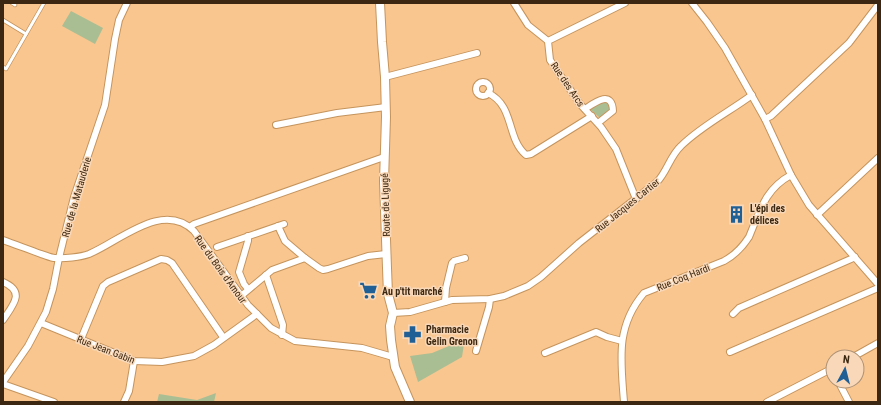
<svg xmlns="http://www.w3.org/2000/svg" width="881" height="405" viewBox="0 0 881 405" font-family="'Roboto Condensed',sans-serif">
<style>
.green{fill:#aabe93}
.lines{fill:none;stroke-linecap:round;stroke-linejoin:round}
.service-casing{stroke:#c5945d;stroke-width:4.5}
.minor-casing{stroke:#c5945d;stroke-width:8}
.tertiary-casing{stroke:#c5945d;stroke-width:10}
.service{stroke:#fff;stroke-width:3}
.minor{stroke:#fff;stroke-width:6}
.tertiary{stroke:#fff;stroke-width:8}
.labels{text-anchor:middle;stroke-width:3;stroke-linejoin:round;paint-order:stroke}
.street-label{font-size:10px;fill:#3c2812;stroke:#f8d8b8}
.poi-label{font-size:10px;font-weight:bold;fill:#3c2812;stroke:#f8d8b8;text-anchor:start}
</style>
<rect width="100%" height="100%" fill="#fac68f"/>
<g class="green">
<path d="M71,11L103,28L95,44L62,26Z"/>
<path d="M606,102L609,106L610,111L600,118L591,110V108L596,104Z"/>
<path d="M461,341L464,344L462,357L418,382L410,356L432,353Z"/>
<path d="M216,393L214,402H157L159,394L197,400Z"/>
</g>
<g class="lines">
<defs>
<g id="service">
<path d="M12,3L15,5"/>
<path d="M3,20L26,34"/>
<path d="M3,67L6,69L44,3"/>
</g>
<g id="minor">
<path d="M514,3L528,25L548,41"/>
<path d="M625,3L548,41L550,60L580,104L601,127L616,149L636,199"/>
<path d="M692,3L707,22L725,48L765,119L791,175L809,205L878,284"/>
<path d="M385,77L477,53"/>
<circle cx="483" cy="89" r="7"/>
<path d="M488,93C515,106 506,138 526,155L531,154L592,116"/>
<path d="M585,109C594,103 612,89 613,111L598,123"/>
<path d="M765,119L771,116L849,43L878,5"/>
<path d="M276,125L337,113L386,107"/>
<path d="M817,215L878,158"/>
<path d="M278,226L285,241L305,258"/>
<path d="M190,227L194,224L384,157"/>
<path d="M248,236V241L239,272L244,284L248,289"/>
<path d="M3,240C16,245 28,249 41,254C45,255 51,258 55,258C63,259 81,257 89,254C120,241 163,200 194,231L248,305L271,328L295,341L362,348L393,357"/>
<path d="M217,247L284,224"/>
<path d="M266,275L283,325L282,335"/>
<path d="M3,282C26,292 13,305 3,320"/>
<path d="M241,296L272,270L305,258L319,268L323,270L328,269L368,256L386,254"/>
<path d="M445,302L446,288L452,263L454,261L465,258"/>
<path d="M393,313L410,312L452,300L490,299L504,296L528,286L541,277L579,243L657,182C667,172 670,156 681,146C701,126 729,112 752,95"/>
<path d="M733,314L739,308L851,259L855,257"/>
<path d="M41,323L134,361L162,362L194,356L214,345L257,314"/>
<path d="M81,339L103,286L108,282L161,259L167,260L172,263L223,337"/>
<path d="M476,351L489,307L490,299"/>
<path d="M730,352L878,288"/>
<path d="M545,353L596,332L607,337L622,341"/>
<path d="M853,357L878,343"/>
<path d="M838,381L849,402"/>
<path d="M3,382L28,346L46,312L53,289L59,258L74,197L105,105L115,39L119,20L127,3"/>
<path d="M3,384L54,402"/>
<path d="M124,402L129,391L134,361"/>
<path d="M624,402C621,361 615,327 644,293L724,261C735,255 742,248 749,237C760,211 765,189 791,175"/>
<path d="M767,402L833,368"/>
</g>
<path id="tertiary" d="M380,3L382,42L385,77L386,117L384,181L387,268L388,294L393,313L390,326L391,340L395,367L410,402"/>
</defs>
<use href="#service" class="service-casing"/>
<use href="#minor" class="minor-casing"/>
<use href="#tertiary" class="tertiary-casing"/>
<use href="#service" class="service"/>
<use href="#minor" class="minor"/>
<use href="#tertiary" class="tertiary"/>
</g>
<defs>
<symbol id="building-bare" viewBox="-9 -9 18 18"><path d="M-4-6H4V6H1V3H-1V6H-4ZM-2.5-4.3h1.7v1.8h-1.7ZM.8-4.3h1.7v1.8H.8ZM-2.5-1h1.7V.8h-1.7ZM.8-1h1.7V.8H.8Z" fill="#1f5f95" stroke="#f8d8b8" stroke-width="2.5" paint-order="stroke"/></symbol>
<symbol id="supermarket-bare" viewBox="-9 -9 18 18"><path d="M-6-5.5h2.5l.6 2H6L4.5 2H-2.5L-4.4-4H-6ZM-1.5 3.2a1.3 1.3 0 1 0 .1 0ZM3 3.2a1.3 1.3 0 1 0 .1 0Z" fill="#1f5f95" stroke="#f8d8b8" stroke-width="2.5" paint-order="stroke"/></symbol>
<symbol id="pharmacy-bare" viewBox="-9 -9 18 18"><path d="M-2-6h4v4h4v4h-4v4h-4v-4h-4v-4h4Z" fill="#1f5f95" stroke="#f8d8b8" stroke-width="2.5" paint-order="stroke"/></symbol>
</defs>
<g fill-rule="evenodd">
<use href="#building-bare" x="724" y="202" width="25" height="25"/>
<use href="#supermarket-bare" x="356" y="278" width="25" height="25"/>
<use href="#pharmacy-bare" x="400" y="322" width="25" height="25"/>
</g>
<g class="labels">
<g class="street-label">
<text transform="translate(568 84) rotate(56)" y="4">Rue des Arcs</text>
<text transform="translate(76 197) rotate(-74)" y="4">Rue de la Matauderie</text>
<text transform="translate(385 205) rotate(-92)" y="4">Route de Ligugé</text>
<text transform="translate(627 205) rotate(-39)" y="4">Rue Jacques Cartier</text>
<text transform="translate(221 269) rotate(54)" y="4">Rue du Bois d'Amour</text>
<text transform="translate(683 277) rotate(-22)" y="4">Rue Coq Hardi</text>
<text transform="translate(106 349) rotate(21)" y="4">Rue Jean Gabin</text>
</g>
<g class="poi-label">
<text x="750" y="212">L'épi des<tspan x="750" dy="12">délices</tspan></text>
<text x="382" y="295">Au p'tit marché</text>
<text x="426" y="333">Pharmacie<tspan x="426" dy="12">Gelin Grenon</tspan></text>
</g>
</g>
<rect width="881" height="405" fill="none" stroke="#3c2812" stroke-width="8"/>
<g transform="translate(845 369) rotate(7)"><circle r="19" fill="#f8d8b8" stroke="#ad9276"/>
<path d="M0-3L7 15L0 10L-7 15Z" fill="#1f5f95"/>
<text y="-6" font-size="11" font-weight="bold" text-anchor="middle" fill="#3c2812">N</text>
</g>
</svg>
